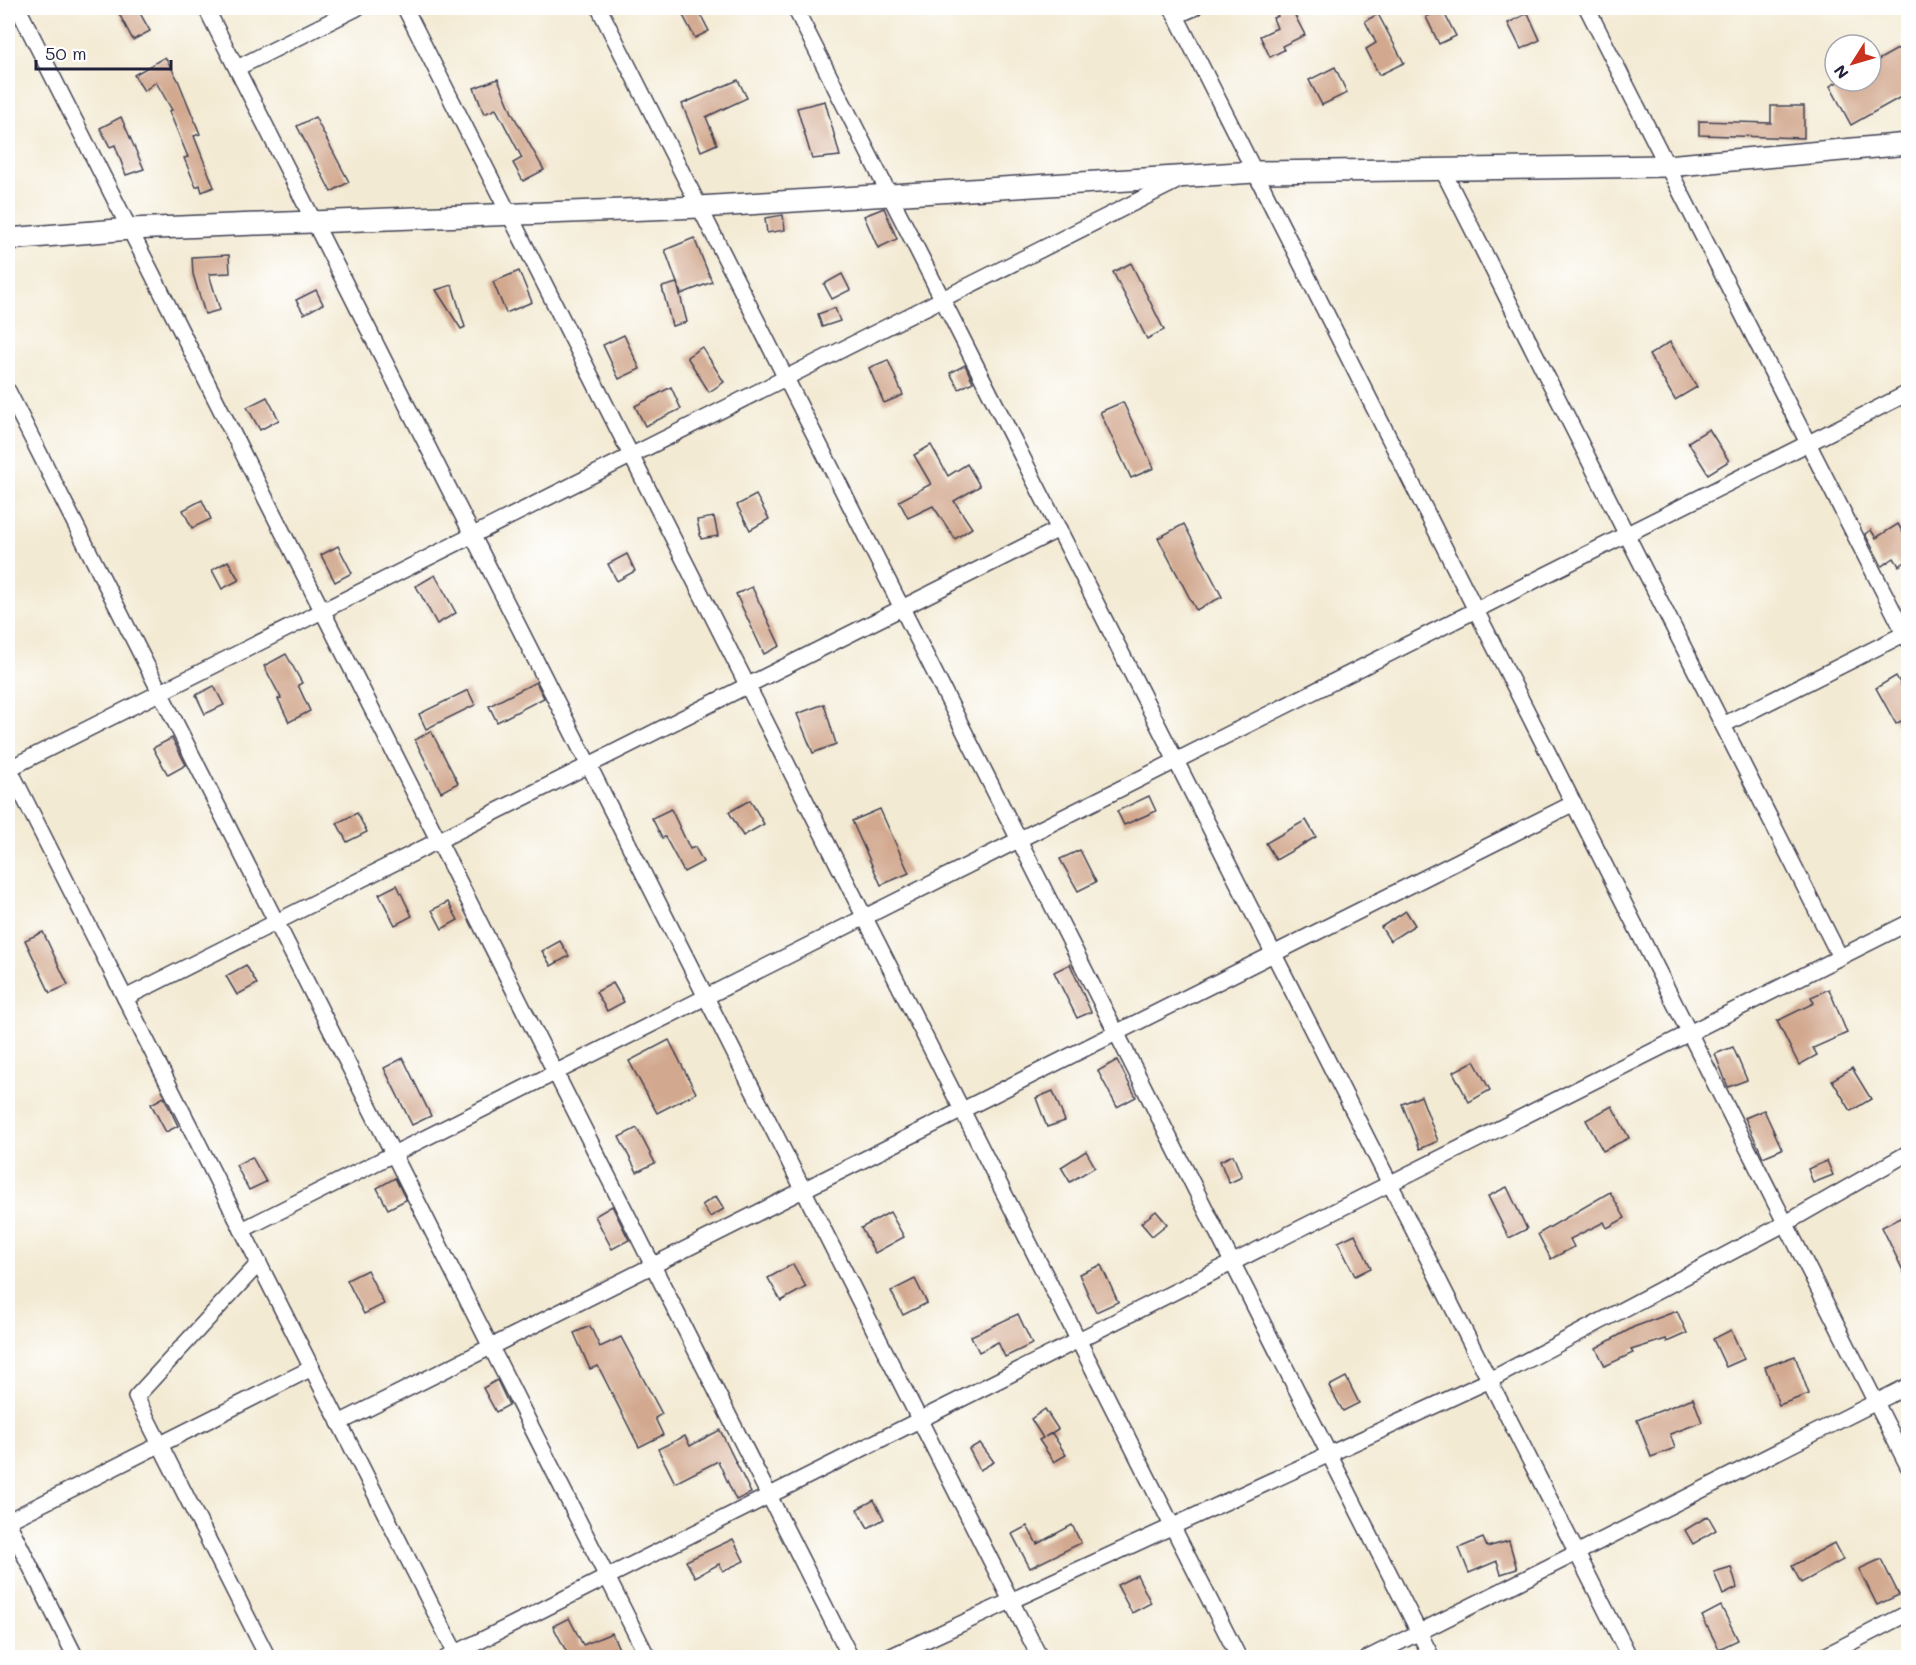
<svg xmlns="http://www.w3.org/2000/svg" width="1916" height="1665" viewBox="0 0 1916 1665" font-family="Mali,sans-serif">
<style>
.building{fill:#d2a88e}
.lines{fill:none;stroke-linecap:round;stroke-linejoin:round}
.street-casing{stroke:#414052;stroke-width:18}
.secondary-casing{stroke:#414052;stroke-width:24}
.street{stroke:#fff;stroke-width:15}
.secondary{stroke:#fff;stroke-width:21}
</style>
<rect width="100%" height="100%" fill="#fff"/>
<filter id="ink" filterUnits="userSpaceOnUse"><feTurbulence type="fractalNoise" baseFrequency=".0167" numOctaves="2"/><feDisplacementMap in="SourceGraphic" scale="12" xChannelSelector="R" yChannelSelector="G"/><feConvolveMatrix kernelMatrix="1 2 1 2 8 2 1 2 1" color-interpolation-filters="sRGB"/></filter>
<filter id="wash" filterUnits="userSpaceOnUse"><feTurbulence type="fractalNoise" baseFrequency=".008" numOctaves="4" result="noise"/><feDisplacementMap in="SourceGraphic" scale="24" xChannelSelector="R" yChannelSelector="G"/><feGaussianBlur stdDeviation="1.35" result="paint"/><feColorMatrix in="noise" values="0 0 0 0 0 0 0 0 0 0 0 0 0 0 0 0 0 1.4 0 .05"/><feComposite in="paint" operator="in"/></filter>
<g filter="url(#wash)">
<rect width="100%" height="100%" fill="#f3ead3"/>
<g id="blocks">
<g class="building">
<path d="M116,8H137L150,31L133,40Z"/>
<path d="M679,8H697L709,31L695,38Z"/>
<path d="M1274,8H1291L1305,35L1282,46L1284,50L1270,57L1260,36L1277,28L1273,18L1278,16Z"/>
<path d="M1442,9L1456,36L1439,44L1426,17Z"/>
<path d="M1528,13L1540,40L1521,49L1508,23Z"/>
<path d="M1378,14L1404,63L1379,75L1366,49L1376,43L1365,21Z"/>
<path d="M1901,47L1908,60V93L1851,125L1830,86L1839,81H1871V64Z"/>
<path d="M165,57L178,80L200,134L194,136L214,187L202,192L200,185L196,187L184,158L188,157L169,111L172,110L156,82L144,91L134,75Z"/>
<path d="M1335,67L1347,93L1322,105L1309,80Z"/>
<path d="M498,79L512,113L544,170L523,181L513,163L522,158L496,109L484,114L474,88Z"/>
<path d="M738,80L747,98L706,117L717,144L701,151L682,104Z"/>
<path d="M825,101L840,156L812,159L797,108Z"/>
<path d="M1771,106H1804V138L1699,135V121L1771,123Z"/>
<path d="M121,117L144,169L126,175L115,145L110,147L100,128Z"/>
<path d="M315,117L349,182L331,192L297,126Z"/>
<path d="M884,208L897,239L878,248L864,216Z"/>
<path d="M783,215L785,230L767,233L765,218Z"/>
<path d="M694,238L712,282L681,294L665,250Z"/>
<path d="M229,255L230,273L209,274L220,310L205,314L193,274L192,257Z"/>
<path d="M1131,263L1164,330L1147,339L1113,272Z"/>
<path d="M519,271L532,302L506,313L493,282Z"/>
<path d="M842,274L850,290L832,299L824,284Z"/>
<path d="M677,283L687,322L672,326L662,287Z"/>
<path d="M452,285L465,327L461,329L436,290Z"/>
<path d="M316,290L323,304L304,314L296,300Z"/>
<path d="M835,308L840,321L822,327L818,314Z"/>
<path d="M624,335L640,369L619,379L603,345Z"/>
<path d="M1670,342L1697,387L1675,400L1649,355Z"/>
<path d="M702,347L724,382L709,392L687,357Z"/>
<path d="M888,360L903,395L884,403L869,368Z"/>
<path d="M965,365L973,382L959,389L950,373Z"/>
<path d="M671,387L681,409L645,426L635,406Z"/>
<path d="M267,397L279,420L260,430L247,407Z"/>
<path d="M1123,402L1154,468L1131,478L1100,412Z"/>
<path d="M1709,429L1729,461L1708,474L1688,442Z"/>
<path d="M931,445L948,476L967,464L980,486L954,501L972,528L955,539L933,506L908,518L899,501L931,484L914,455Z"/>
<path d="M756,495L769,519L750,530L737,505Z"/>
<path d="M202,500L211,519L192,528L183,510Z"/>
<path d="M714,517L718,536L701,539L697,520Z"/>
<path d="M1184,524L1222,597L1196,610L1158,538Z"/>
<path d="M1898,524L1908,541V560L1899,566L1894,558L1882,566L1865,534L1871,530L1876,538Z"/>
<path d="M338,546L352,573L335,582L321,555Z"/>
<path d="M627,554L635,571L617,581L608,564Z"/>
<path d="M228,561L239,580L222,589L212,570Z"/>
<path d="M435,575L456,613L437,624L416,586Z"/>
<path d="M752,587L780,646L764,654L736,594Z"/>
<path d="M286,654L302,683L298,685L310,711L289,722L278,699L281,698L264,666Z"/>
<path d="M1896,676L1908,697V717L1896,724L1876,688Z"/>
<path d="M536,682L544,698L497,722L489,706Z"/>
<path d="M214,686L224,705L205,714L196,695Z"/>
<path d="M468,690L475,705L426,729L419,714Z"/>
<path d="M824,704L836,744L813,753L797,714Z"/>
<path d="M431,731L458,783L441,792L415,740Z"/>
<path d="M172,738L186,765L168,775L153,748Z"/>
<path d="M1149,796L1156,811L1124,825L1117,811Z"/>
<path d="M750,800L764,824L743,836L729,812Z"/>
<path d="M671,809L690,849L695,847L703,862L684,872L665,837L662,838L652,818Z"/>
<path d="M880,809L909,873L881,885L852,821Z"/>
<path d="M357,813L367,832L347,842L337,823Z"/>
<path d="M1306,820L1316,837L1276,860L1266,843Z"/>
<path d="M1080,850L1096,882L1078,891L1060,859Z"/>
<path d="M397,885L412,916L395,925L379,894Z"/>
<path d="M448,902L458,920L442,929L432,910Z"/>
<path d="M1406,911L1415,925L1390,941L1381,927Z"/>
<path d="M43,932L68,985L50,993L25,940Z"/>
<path d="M560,941L569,956L551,966L542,951Z"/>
<path d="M1070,964L1091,1012L1077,1018L1054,972Z"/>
<path d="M246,965L257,984L237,995L226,976Z"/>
<path d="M613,983L624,1002L607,1011L596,992Z"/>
<path d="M1829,989L1847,1033L1813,1048L1817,1055L1799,1065L1777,1021L1814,1003L1811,997Z"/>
<path d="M669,1040L696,1093L657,1113L629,1061Z"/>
<path d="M1733,1047L1747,1080L1728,1087L1715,1054Z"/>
<path d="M403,1058L431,1116L412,1125L384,1068Z"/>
<path d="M1117,1060L1136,1097L1117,1107L1098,1071Z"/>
<path d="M1474,1061L1490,1090L1469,1102L1453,1072Z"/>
<path d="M1852,1068L1871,1099L1851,1111L1832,1080Z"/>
<path d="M1053,1091L1065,1121L1047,1127L1036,1098Z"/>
<path d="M1421,1096L1438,1141L1420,1149L1402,1104Z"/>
<path d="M164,1097L178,1126L166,1132L151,1104Z"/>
<path d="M1612,1106L1629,1138L1603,1151L1586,1120Z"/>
<path d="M1764,1110L1782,1149L1763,1157L1745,1118Z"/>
<path d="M637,1128L655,1163L637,1172L619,1137Z"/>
<path d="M1086,1151L1095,1167L1070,1182L1061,1167Z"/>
<path d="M1233,1155L1242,1177L1229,1183L1220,1161Z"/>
<path d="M252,1157L266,1182L249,1190L236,1165Z"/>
<path d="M1827,1161L1833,1175L1813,1183L1808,1169Z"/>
<path d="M395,1178L406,1200L388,1209L377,1188Z"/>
<path d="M1507,1187L1527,1229L1509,1238L1488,1196Z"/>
<path d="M1610,1192L1625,1218L1607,1228L1604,1222L1570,1239L1574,1247L1551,1259L1538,1234Z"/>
<path d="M716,1196L724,1209L710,1217L702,1205Z"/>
<path d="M612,1206L629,1240L612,1249L595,1216Z"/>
<path d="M1156,1211L1167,1224L1152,1236L1141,1223Z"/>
<path d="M890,1212L904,1237L875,1253L861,1228Z"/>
<path d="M1908,1214V1281L1882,1227Z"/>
<path d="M1355,1234L1371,1268L1355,1276L1338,1242Z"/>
<path d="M793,1264L806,1287L781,1301L768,1278Z"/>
<path d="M1101,1265L1118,1302L1096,1312L1079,1274Z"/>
<path d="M367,1270L384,1304L364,1314L347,1280Z"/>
<path d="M915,1279L927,1303L903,1315L891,1291Z"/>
<path d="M1677,1311L1687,1333L1667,1342L1666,1339L1631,1350L1633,1353L1605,1366L1596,1348L1634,1327Z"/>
<path d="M1018,1314L1032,1344L1005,1357L998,1342L979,1352L971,1336Z"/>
<path d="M590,1326L600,1347L621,1337L662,1414L655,1418L663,1435L639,1447L598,1366L590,1369L574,1333Z"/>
<path d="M1731,1330L1744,1359L1726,1367L1713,1339Z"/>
<path d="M1795,1356L1809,1394L1779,1405L1765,1367Z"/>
<path d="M1346,1377L1359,1403L1343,1411L1329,1386Z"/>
<path d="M497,1380L509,1405L496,1412L483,1388Z"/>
<path d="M1693,1398L1702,1422L1670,1434L1675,1448L1651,1457L1637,1420Z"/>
<path d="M1045,1409L1058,1429L1045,1437L1052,1433L1066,1455L1054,1462L1039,1440L1043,1438L1031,1419Z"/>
<path d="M720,1430L751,1493L736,1500L718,1461L675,1483L658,1449L685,1436L690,1446Z"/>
<path d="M980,1443L994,1462L980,1470L969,1449Z"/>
<path d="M874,1500L884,1519L868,1528L857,1509Z"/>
<path d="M1708,1516L1716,1530L1693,1544L1685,1530Z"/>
<path d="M1072,1525L1081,1543L1030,1568L1012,1534L1027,1526L1037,1544Z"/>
<path d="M1483,1538L1487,1547L1509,1541L1517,1569L1501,1574L1497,1561L1469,1573L1459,1548Z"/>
<path d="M733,1539L744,1561L723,1571L719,1564L695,1577L686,1561Z"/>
<path d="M1834,1543L1843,1560L1801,1583L1792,1566Z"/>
<path d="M1881,1559L1899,1595L1877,1605L1859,1569Z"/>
<path d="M1731,1567L1737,1588L1723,1595L1714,1572Z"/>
<path d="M1137,1575L1151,1603L1132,1613L1117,1585Z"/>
<path d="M1721,1606L1738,1640L1719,1649L1702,1616Z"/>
<path d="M569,1618L583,1645L612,1633L623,1658H556L567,1653L553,1626Z"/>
</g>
</g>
</g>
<g filter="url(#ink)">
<use href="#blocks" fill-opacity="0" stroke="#414052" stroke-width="1.5"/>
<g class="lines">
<defs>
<g id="street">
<path d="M18,8L851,1658"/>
<path d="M206,8L1040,1658"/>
<path d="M405,8L1239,1658"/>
<path d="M599,8L1432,1658"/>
<path d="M795,8L1630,1658"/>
<path d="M1172,8L1908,1466"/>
<path d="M1587,8L1908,640"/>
<path d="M1176,16L1194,8"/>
<path d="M237,68L357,8"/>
<path d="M1442,169L1840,957"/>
<path d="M8,391L648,1658"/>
<path d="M1723,725L1908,632"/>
<path d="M8,766L458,1658"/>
<path d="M8,769L1179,180"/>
<path d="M125,998L1059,529"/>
<path d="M242,1230L1908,393"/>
<path d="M259,1263L136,1397L268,1658"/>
<path d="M339,1423L1574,803"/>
<path d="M8,1521L312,1368"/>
<path d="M8,1522L76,1658"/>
<path d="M446,1658L1908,923"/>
<path d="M887,1658L1490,1380L1786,1223L1908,1153"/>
<path d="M1368,1658L1908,1386"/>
<path d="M1821,1658L1908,1613"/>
</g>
<path id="secondary" d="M8,239L130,229L699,207L1255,172L1667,166L1908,144"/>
</defs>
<use href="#street" class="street-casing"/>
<use href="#secondary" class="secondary-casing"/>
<use href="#street" class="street"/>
<use href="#secondary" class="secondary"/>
</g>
</g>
<rect width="1916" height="1665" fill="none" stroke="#fff" stroke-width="30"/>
<g transform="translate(1853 63) rotate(233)"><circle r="28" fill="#ffffff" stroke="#a7a7b1" stroke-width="1.5"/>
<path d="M0-4.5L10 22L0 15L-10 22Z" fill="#c8321e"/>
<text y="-9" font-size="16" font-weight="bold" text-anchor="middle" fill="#22223b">N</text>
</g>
<path d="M36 60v9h135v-9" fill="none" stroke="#22223b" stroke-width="3"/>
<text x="45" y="60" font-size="18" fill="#22223b" stroke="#ffffff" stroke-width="4.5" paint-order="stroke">50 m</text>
</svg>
